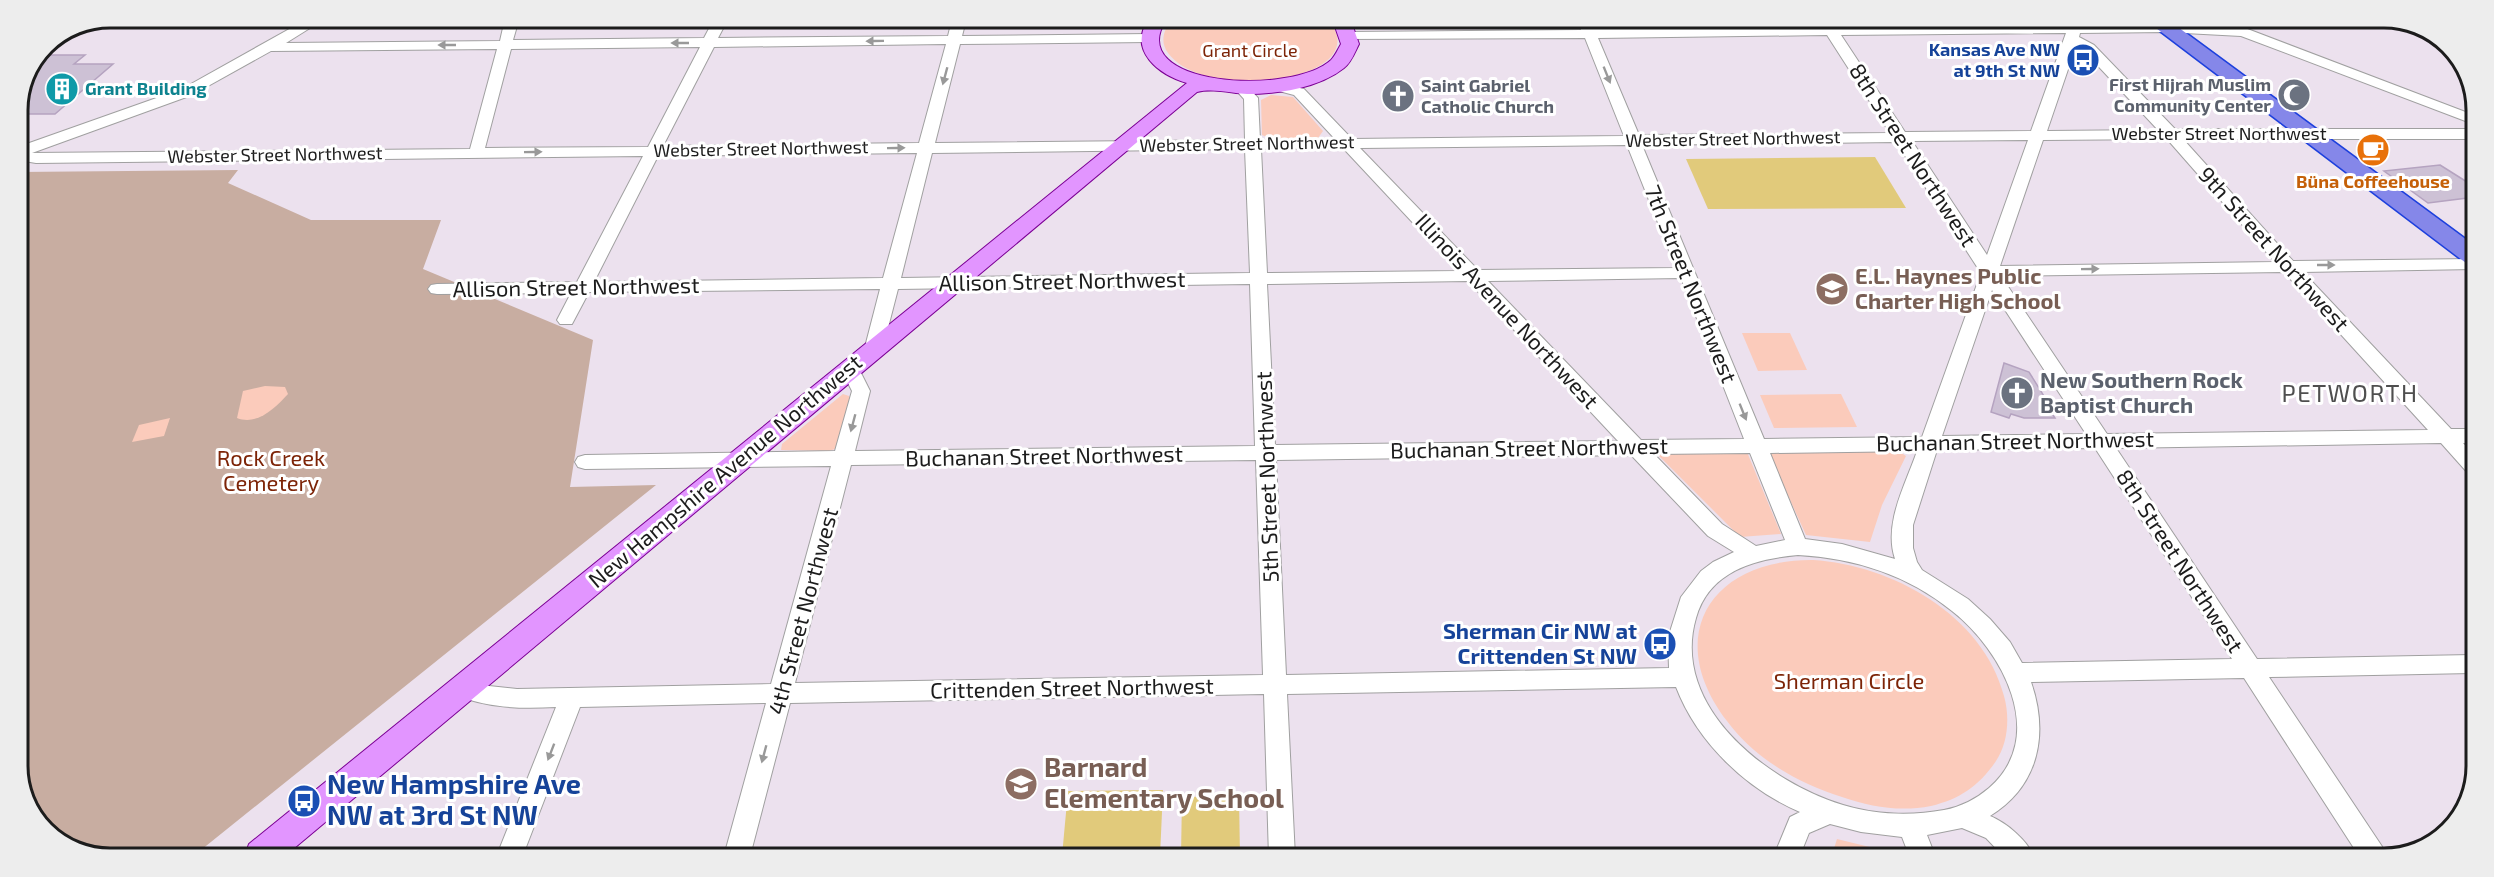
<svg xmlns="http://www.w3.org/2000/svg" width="2494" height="877" viewBox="0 0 2494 877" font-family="'Exo 2',sans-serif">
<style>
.cemetery{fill:#c8ada1}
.park{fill:#fbcbbb}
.pitch{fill:#e1ca7b}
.building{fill:#cdc1d5;stroke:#b5a3c0;stroke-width:1.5}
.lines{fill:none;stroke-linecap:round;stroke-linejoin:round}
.minor-casing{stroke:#a0a0a0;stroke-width:2}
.major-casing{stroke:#7b0094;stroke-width:2}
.highway-casing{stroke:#1d40dd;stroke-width:3}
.minor{fill:#fff;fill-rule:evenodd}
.major{fill:#e295ff;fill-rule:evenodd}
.highway{fill:#8587e9;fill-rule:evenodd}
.oneway{fill:#999}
.labels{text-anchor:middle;stroke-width:6;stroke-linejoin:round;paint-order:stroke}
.far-transit-label{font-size:18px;font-weight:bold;fill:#164399;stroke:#fff;text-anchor:end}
.far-park-label{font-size:18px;fill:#7d2407;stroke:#fff}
.far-worship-label{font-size:18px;font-weight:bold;fill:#5b616d;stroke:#fff;text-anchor:end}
.far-culture-label{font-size:18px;font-weight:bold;fill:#0d838f;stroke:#fff;text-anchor:start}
.far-street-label{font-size:18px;fill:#1c1c1c;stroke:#fff}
.far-food-label{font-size:18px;font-weight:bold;fill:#c56008;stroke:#fff}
.street-label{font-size:22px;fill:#1c1c1c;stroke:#fff}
.education-label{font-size:22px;font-weight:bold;fill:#785e54;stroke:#fff;text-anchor:start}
.worship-label{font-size:22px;font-weight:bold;fill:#5b616d;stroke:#fff;text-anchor:start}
.park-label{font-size:22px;fill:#7d2407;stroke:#fff}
.transit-label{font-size:22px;font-weight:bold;fill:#164399;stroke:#fff;text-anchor:end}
.neighbourhood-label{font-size:24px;letter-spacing:1.5px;fill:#4f4f4f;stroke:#fff}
.near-education-label{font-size:27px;font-weight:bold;fill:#785e54;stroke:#fff;text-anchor:start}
.near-transit-label{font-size:27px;font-weight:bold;fill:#164399;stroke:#fff;text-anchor:start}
.rim{fill:none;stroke:#1c1c1c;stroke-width:3}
</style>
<rect width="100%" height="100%" fill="#ece1ee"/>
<path class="cemetery" d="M238,170L228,183L311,220H441L423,269L593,340L570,487L656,485L196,854H81L37,823L18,773V172Z"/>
<g class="park">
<path d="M1172,20L1329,21C1377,80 1206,105 1168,53C1160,42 1163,30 1172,20Z"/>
<path d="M1271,95L1293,97L1323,131L1318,138L1271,139L1262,135L1261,100Z"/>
<path d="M1742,333H1790L1807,370L1758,371Z"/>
<path d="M265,386L285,387L288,394C275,408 257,426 237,418L243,391Z"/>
<path d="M843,394L849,396L850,399L835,449L829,451L781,450L782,444Z"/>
<path d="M1841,394L1857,427L1774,428L1760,395Z"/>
<path d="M170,418L164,436L132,442L139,425Z"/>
<path d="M1897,450L1906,456L1882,505L1870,542L1806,535L1768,452Z"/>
<path d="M1747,452L1781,534L1740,537L1656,453Z"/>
<path d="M1813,560C1892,565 1983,615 2004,696C2010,717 2008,743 1996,761C1979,786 1960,799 1931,806C1900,812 1871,807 1842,797C1798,783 1755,759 1727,721C1662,636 1711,559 1813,560Z"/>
<path d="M1837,839L1894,853L1896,858H1831Z"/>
</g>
<g class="pitch">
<path d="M1875,157L1906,208L1708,209L1686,159Z"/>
<path d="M1163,790L1160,856H1062L1068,791Z"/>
<path d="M1239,796L1240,857L1181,856L1182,797Z"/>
</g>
<g class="building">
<path d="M44,55H85L74,64H113L55,114H27L18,122V105L39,59Z"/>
<path d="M2440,165L2475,187V197L2428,203L2384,171Z"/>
<path d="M2004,363L2029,372L2052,409H2049L2055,418H2024L2011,414L2009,418L1991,412Z"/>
</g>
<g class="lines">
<defs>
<path id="minor" d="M309,18H326L286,43L500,41L505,19H519L513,40L704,38L714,19H728L718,38L948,36L952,20H966L962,36L1149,34L1156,38L1149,42L960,44L935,143L1245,140L1244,99L1235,89L1242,85L1247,86L1258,98L1260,140L1335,139L1294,95L1275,90L1273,87L1280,83L1304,89L1352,139L1624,136L1585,38L1344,39L1342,36L1349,32L1581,30L1579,24L1581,21H1591L1595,29L1822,27L1819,22H1831L1835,27C1965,26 2096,20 2226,27L2232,24L2237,25L2476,116V125L2241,36L2166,32L2080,33L2079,37L2094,45L2175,129H2476V139H2183L2293,261L2475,259V269L2303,272L2451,429H2474V443H2463L2473,454V473L2466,471L2441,443L2116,448L2257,659L2472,655V673L2269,677L2385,851L2388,858L2361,859L2244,678L2031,682C2049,734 2039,786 1990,816C2007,823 2027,840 2035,858H2005L1986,838L1962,828L1927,835L1936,858H1910L1902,837L1861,832L1830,824L1809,833L1799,858H1773L1790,817L1800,812C1746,789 1697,742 1676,687L1287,694L1295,857H1269L1264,694L790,703L750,856H724L766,703L580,707L523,855H497L556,707C520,709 489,708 455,695L451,688L455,681L463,678L489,686L517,689L771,684L831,466L585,469L578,467L575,462L578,457L585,455L835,451L852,391L841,369L843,365L850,363L857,365L870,391L855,451L1255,446L1250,284L898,289L883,347L880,351H868L865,347L880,289L589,292L572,324H560L557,320L571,293L437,294L431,293L428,289L431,285L437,284L577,282L643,156L36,163L18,160V147L182,89ZM2066,33L2031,131L1905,132L1841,35ZM1827,35L1890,133L1639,135L1598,38ZM946,44L919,143L663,146L714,47ZM2076,46L2084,51L2158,130L2047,131ZM700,47L648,147L485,148L511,49ZM497,49L470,149L32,153L192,95L271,51ZM2167,139L2275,262L2000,266L2043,140ZM2028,140L1987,255L1912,141ZM1896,142L1981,273L1922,437L1764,439L1642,145ZM1627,145L1676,268L1478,270L1360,148ZM1343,148L1458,271L1267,273L1261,149ZM1245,149L1250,273L901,278L932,153ZM917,153L883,278L594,282L658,156ZM2284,272L2428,430L2107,434L2001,276ZM1681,278L1744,439L1641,440L1488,281ZM1468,281L1618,441L1275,445L1267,284ZM1992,290L2086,434L1942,436ZM2095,448L2232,659L2022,663L2010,642L1990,619L1968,599L1922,570L1917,562L1913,548V525L1937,450ZM1917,451C1906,484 1883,523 1895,559L1842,544L1805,539L1770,453ZM1750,453L1785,540L1756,546L1722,524L1654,454ZM1631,455L1708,536L1734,552L1713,562L1701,571L1681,597L1668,638L1669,668L1286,675L1276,460ZM1256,460L1263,675L795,683L851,465ZM1798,555C1854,558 1908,575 1952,611C2002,650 2049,736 1989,788C1976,799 1961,807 1944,810C1912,816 1875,815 1843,805C1768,782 1670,707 1696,618C1709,571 1755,559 1798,555Z"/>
<path id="major" d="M1148,20H1166C1123,87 1292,96 1331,60C1335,56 1338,49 1341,44L1333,21H1351L1359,44C1355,52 1351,63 1344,68C1319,88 1279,94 1247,94C1230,93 1213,88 1197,92L286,855H245L249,844L1187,83C1159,75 1128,51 1148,20Z"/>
<path id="highway" d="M2148,22H2171L2475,246V265L2466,263Z"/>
</defs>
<use href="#minor" class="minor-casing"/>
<use href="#major" class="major-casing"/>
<use href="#highway" class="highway-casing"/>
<use href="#minor" class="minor"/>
<use href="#major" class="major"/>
<use href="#highway" class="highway"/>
</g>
<defs><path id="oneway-solid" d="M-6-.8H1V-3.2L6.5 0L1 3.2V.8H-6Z" transform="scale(1.5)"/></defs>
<g class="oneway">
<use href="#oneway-solid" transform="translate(875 41) rotate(179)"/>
<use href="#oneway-solid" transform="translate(680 43) rotate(180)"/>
<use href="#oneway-solid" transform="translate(447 45) rotate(180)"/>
<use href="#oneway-solid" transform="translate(1607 75) rotate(68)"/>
<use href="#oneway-solid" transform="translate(945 76) rotate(105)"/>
<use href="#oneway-solid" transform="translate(896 148) rotate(-1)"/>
<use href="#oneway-solid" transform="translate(533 152) rotate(-1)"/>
<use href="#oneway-solid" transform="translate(2326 265)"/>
<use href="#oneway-solid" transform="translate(2090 269) rotate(-1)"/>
<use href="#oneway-solid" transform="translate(1743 412) rotate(68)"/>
<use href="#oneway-solid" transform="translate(853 423) rotate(105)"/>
<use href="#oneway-solid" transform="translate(551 752) rotate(111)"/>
<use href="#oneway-solid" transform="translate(764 754) rotate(105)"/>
</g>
<defs>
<symbol id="bus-disc" viewBox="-11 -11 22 22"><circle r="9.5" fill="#1a4fb4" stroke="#fff"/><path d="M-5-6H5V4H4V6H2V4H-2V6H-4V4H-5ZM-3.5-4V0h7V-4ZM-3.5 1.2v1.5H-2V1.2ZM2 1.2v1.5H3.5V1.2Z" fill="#fff"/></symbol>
<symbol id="building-disc" viewBox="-11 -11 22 22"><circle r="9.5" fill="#0f9aa8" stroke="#fff"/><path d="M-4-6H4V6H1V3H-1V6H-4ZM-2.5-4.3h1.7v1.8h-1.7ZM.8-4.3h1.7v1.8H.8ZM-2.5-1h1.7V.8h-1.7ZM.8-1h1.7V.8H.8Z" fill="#fff"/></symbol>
<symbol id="mosque-disc" viewBox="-11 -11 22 22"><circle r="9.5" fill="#6b7280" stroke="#fff"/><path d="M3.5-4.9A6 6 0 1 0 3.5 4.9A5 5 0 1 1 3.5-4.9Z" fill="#fff"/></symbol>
<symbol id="church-disc" viewBox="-11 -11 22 22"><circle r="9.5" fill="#6b7280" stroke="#fff"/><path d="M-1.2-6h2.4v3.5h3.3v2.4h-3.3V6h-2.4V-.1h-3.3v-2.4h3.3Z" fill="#fff"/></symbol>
<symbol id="cafe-disc" viewBox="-11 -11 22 22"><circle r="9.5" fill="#e8710a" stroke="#fff"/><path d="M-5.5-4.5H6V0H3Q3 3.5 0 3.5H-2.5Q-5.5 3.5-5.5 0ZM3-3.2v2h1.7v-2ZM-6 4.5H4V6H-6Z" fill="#fff"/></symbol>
<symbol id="school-disc" viewBox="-11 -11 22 22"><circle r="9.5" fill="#8d6e63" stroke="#fff"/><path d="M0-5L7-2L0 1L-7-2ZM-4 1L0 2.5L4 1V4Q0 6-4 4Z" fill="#fff"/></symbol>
</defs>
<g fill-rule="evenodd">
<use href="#bus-disc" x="2064" y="41" width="38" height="38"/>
<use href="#building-disc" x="43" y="70" width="38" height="38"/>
<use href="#mosque-disc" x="2275" y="76" width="38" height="38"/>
<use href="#church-disc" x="1379" y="77" width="38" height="38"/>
<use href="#cafe-disc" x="2354" y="131" width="38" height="38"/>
<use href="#school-disc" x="1813" y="270" width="38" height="38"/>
<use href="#church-disc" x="1998" y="374" width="38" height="38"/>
<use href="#bus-disc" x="1641" y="625" width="38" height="38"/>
<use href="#school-disc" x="1002" y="765" width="38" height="38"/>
<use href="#bus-disc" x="285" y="782" width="38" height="38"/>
</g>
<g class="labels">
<g class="far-transit-label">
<text x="2060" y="56">Kansas Ave NW<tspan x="2060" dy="21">at 9th St NW</tspan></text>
</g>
<g class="far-park-label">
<text x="1250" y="57">Grant Circle</text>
</g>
<g class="far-worship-label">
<text x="2271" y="91">First Hijrah Muslim<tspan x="2271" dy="21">Community Center</tspan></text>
<text x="1421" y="92" text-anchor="start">Saint Gabriel<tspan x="1421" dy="21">Catholic Church</tspan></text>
</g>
<g class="far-culture-label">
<text x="85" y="95">Grant Building</text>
</g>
<g class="far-street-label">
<text x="2219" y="140">Webster Street Northwest</text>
<text transform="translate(1733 139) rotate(-1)" y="6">Webster Street Northwest</text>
<text transform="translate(1247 144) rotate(-1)" y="6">Webster Street Northwest</text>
<text transform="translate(761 149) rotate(-1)" y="6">Webster Street Northwest</text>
<text transform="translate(275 155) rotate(-1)" y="6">Webster Street Northwest</text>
</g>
<g class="far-food-label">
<text x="2373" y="188">Büna Coffeehouse</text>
</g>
<g class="street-label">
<text transform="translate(1913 155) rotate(57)" y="8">8th Street Northwest</text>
<text transform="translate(2274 249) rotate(48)" y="8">9th Street Northwest</text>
<text transform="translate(1062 281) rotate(-1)" y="8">Allison Street Northwest</text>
<text transform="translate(1691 284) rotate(68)" y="8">7th Street Northwest</text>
<text transform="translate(576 287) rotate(-1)" y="8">Allison Street Northwest</text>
<text transform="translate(1507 311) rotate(47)" y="8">Illinois Avenue Northwest</text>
<text transform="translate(2015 441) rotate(-1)" y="8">Buchanan Street Northwest</text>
<text transform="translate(1529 448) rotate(-1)" y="8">Buchanan Street Northwest</text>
<text transform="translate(1044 456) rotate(-1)" y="8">Buchanan Street Northwest</text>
<text transform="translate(725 471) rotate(-40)" y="8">New Hampshire Avenue Northwest</text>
<text transform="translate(1267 477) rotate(-92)" y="8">5th Street Northwest</text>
<text transform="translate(2180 561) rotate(57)" y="8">8th Street Northwest</text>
<text transform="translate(803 611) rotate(-75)" y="8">4th Street Northwest</text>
<text transform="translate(1072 688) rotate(-1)" y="8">Crittenden Street Northwest</text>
</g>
<g class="education-label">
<text x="1855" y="284">E.L. Haynes Public<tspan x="1855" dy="25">Charter High School</tspan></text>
</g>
<g class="worship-label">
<text x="2040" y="388">New Southern Rock<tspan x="2040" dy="25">Baptist Church</tspan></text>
</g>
<g class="park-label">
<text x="271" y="466">Rock Creek<tspan x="271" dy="25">Cemetery</tspan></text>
<text x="1849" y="689">Sherman Circle</text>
</g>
<g class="transit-label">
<text x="1637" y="639">Sherman Cir NW at<tspan x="1637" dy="25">Crittenden St NW</tspan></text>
</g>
<g class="neighbourhood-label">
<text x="2350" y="402">PETWORTH</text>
</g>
<g class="near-education-label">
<text x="1044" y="777">Barnard<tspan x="1044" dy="31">Elementary School</tspan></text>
</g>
<g class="near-transit-label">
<text x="327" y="794">New Hampshire Ave<tspan x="327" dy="31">NW at 3rd St NW</tspan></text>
</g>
</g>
<path d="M0 0H2494V877H0ZM110 28H2384A82 82 0 0 1 2466 110V766A82 82 0 0 1 2384 848H110A82 82 0 0 1 28 766V110A82 82 0 0 1 110 28Z" fill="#ededed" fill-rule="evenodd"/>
<path class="rim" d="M110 28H2384A82 82 0 0 1 2466 110V766A82 82 0 0 1 2384 848H110A82 82 0 0 1 28 766V110A82 82 0 0 1 110 28Z"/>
</svg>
